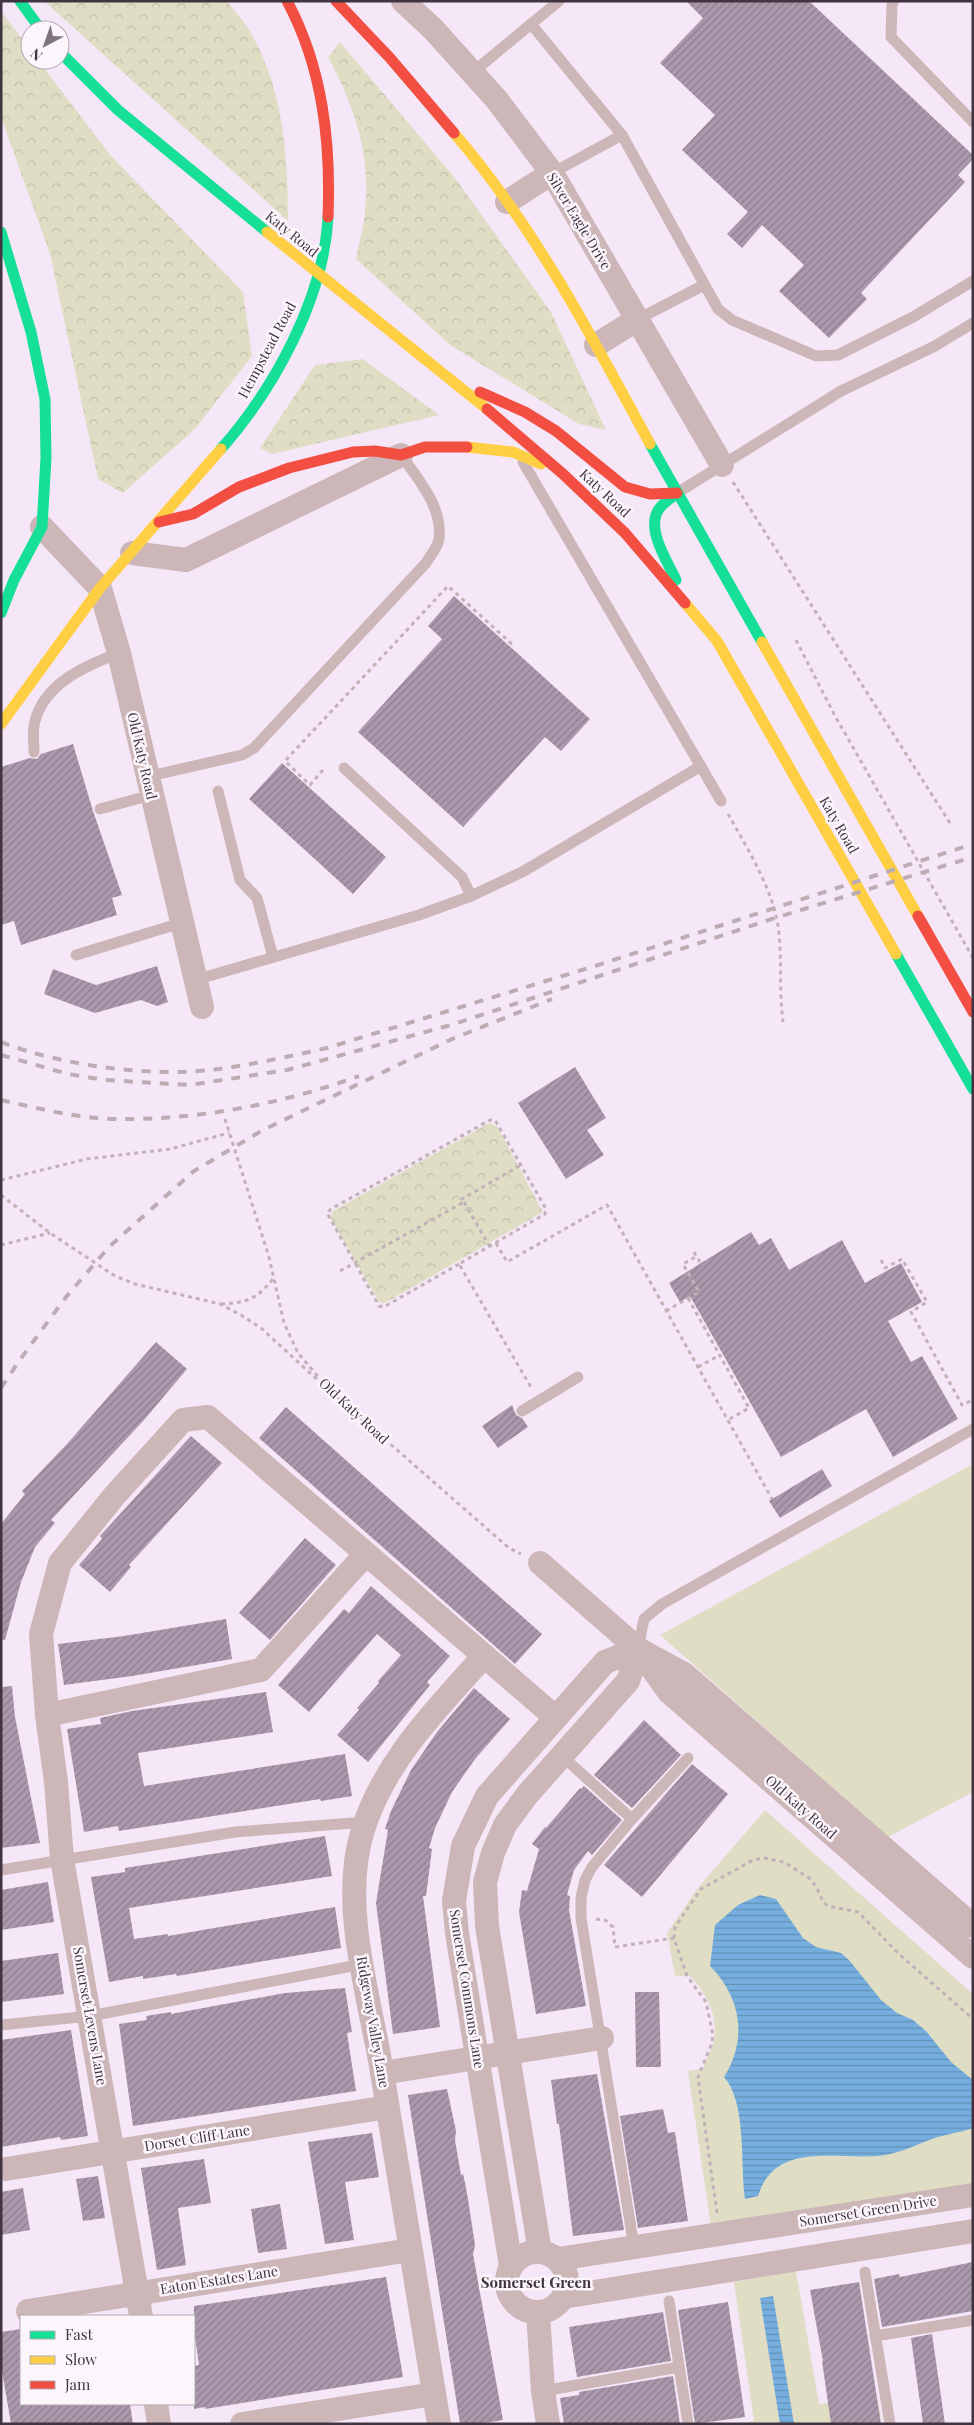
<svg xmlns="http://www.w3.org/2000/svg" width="974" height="2425" viewBox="0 0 974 2425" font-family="'Playfair Display',serif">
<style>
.green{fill:#dfdec5}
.forest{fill:url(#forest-crowns)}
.water{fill:url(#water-rules)}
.building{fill:url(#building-hatch)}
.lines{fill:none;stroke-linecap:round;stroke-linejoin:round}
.path{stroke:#c2b1b6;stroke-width:3;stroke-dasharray:4 4;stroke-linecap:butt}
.lane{stroke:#ccb6b7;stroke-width:11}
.street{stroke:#ccb6b7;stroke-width:24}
.fast{stroke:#16e098;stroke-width:11}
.slow{stroke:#ffcf43;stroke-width:11}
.jam{stroke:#f24e42;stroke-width:11}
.rail{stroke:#bcacb4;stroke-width:4;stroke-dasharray:9 9;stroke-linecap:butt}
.labels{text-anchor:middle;stroke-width:5;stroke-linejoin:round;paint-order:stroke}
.street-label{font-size:14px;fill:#3f343f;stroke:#fcf6fc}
.neighbourhood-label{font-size:15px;font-weight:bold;fill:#3f343f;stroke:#fcf6fc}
</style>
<defs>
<pattern id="forest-crowns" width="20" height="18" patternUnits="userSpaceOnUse" patternTransform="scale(1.25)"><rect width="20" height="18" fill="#dfdec5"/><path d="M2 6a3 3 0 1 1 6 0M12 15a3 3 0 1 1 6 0" fill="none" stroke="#c0bfaa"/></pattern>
<pattern id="water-rules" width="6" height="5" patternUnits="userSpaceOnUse" patternTransform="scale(1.25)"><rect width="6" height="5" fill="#76afdf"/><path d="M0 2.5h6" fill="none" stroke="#628fb6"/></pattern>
<pattern id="building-hatch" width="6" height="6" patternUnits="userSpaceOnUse" patternTransform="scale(1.25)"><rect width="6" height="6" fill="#ab98ac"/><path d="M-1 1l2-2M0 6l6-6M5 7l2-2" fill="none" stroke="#8d7d8d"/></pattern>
</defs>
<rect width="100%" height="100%" fill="#f6e7f8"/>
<g class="green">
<path d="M973,1464V1792L888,1837L660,1635Z"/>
<path d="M765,1810L973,1994V2185L711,2227L688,2071L703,2069C705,2062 709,2055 712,2047C721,2022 708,1994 690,1976H675L667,1933L697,1889Z"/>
<path d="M796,2271L819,2404L877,2396L881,2418L821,2424H738L754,2421L734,2282Z"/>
</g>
<g class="forest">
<path d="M44,1H227C235,12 246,23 252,35C284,92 288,157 288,221Z"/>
<path d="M1,11L30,49V60H38L111,156L243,292L252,356L195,429L123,493L98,479L50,254L1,117Z"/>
<path d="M340,42L455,178L551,312L606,430L579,424L450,345L356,259C359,243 364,226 365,210C371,153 354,106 328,57Z"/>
<path d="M363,359L439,415L272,454L260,448L315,365Z"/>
<path d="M489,1123L497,1126L543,1212L385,1303L379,1302L330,1217L333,1211Z"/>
</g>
<g class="water">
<path d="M760,1895L776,1899L803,1938L816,1947L841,1953L849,1960L881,2000L897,2013L913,2020L926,2031L951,2062L973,2080V2128C959,2133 945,2134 932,2139C916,2145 902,2152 885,2155C841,2162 776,2138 758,2196L745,2199C740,2164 747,2103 724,2077C748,2039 741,1997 710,1966L715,1925L738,1905Z"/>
<path d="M773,2296L794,2424H780L760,2298Z"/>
</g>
<g class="building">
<path d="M686,1H809L973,155V159L958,175L965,182L861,293L867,299L829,338L779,291L804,265L762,225L742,248L727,234L748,212L682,150L715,115L660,63L703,18Z"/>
<path d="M454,596L590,719L561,751L545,737L463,827L358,732L442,639L428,626Z"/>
<path d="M73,744L93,811L122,895L112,898L117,915L21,945L14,921L1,925V767L30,758L37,759L41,754Z"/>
<path d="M282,763L386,857L353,894L249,799Z"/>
<path d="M157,966L168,1002L157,1006L141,1000L95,1013L44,994L53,969L96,985Z"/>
<path d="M575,1067L606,1118L587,1130L604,1155L566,1179L518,1103Z"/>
<path d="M751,1232L759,1245L771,1238L789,1270L842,1240L865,1283L901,1263L922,1302L888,1321L911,1362L922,1356L958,1419L893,1457L866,1409L781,1457L690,1296L680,1302L669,1283Z"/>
<path d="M156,1342L187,1369L144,1420L51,1520L55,1523L35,1547L21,1582L5,1640L1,1639V1524L25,1494L22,1491L67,1444Z"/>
<path d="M512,1405L516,1415L522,1418L528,1427L498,1448L482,1426Z"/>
<path d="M286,1407L542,1634L515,1664L259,1438Z"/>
<path d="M191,1436L222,1463L129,1565L131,1567L110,1592L79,1565L102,1539L100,1536Z"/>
<path d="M822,1469L832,1486L780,1518L769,1501Z"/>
<path d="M305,1538L336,1565L270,1640L239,1613Z"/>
<path d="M371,1586L450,1656L427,1682L430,1685L368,1762L337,1735L359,1710L357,1708L379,1683L378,1681L401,1655L377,1634L309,1712L278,1685L344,1609L349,1613Z"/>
<path d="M226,1619L232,1659L132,1676L64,1685L58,1644L124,1636Z"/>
<path d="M12,1686L15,1717L40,1843L1,1848V1687Z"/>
<path d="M474,1688L510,1719L475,1759L452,1792L435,1828L429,1848L432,1849L426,1896H423L440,2027L393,2034L376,1903L388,1830L385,1829L391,1811L411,1770L437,1732Z"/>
<path d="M266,1692L273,1732L138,1753L144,1786L345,1754L352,1796L321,1801L320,1799L119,1831L118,1826L84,1832L67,1729L101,1724L100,1718L132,1711Z"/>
<path d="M644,1720L681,1755L632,1808L594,1775Z"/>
<path d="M692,1764L728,1794L642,1897L604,1865Z"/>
<path d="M584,1786L622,1820L592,1855L588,1851L574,1870L567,1895L570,1896L569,1910L586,2006L536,2014L519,1912L522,1890L527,1891L539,1849L532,1844L545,1827L546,1828L580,1788L581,1789Z"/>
<path d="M325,1836L332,1876L129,1908L134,1939L168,1934V1936L335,1907L341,1948L177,1976L176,1974L143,1979V1976L109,1982L91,1877L125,1872V1868Z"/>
<path d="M48,1882L54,1922L1,1930V1890Z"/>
<path d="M58,1953L64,1994L1,2002V1961Z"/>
<path d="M345,1988L352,2032L347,2033L356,2091L133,2126L119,2024L147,2020L146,2016L171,2012V2014L285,1993Z"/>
<path d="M635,1992H659L661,2067H636Z"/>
<path d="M71,2030L88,2136L61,2140L60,2137L1,2147V2040Z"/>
<path d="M597,2074L624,2230L573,2236L559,2124H557L551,2080Z"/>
<path d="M447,2089L456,2131L455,2140L461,2175L463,2174L465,2183L468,2199L475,2245L473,2254L503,2420L479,2424H460L408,2095Z"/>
<path d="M663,2109L668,2133L675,2132L688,2221L638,2228L620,2116Z"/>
<path d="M372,2133L379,2177L345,2182L354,2240L325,2244L308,2142Z"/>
<path d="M204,2159L211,2203L178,2208L186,2265L157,2270L141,2168Z"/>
<path d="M98,2176L105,2218L83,2221L76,2179Z"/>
<path d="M23,2188L30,2230L1,2235V2192Z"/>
<path d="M280,2204L287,2249L258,2253L251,2209Z"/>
<path d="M973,2262V2311L882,2327L874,2279L899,2274L900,2277Z"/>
<path d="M386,2277L403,2377L205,2409V2407L194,2409V2366L199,2365L194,2330V2306Z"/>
<path d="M859,2282L881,2424H831L822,2361H823L810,2290Z"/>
<path d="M728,2302L745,2417L695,2424L678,2310Z"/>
<path d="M663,2312L671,2361L577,2377L569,2327Z"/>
<path d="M21,2329V2404H130L133,2424H11L1,2365V2332Z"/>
<path d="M932,2334L945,2424H923L911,2338Z"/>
<path d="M673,2376L680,2424H564L560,2398L579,2395V2392Z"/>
</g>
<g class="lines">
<g class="path">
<path d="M733,482L950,823"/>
<path d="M796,640L834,714L973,958"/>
<path d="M323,770L310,785L285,761L448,586L514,646"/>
<path d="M728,814C747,848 776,894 779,934C782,963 779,992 783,1022"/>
<path d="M225,1119L269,1257L284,1323L298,1353L332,1393L509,1548L521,1554"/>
<path d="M1,1180L87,1159L170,1149L229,1133"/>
<path d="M1,1195L50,1233L115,1276L135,1284L220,1304L241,1315L261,1328L322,1384"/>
<path d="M464,1202L490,1247"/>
<path d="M496,1243L507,1262L607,1205L772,1499"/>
<path d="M1,1245L50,1233"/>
<path d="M694,1252L700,1262"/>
<path d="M881,1260L885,1268L902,1259L927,1302L911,1312L962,1405L973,1400"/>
<path d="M459,1264L384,1307L379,1306L327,1213L331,1209L490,1120H495L546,1209L545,1214L459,1264L532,1389"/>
<path d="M340,1271L464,1202L462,1199L521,1165"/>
<path d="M688,1298L749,1408L728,1420"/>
<path d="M221,1304C249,1302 255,1300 274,1278"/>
<path d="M666,1311L699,1292L683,1264L697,1256"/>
<path d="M698,1367L720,1355"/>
<path d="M596,1919L605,1920L613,1927L615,1947L674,1938"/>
<path d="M717,2213L698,2077L712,2043L713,2035L706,2002L687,1976L674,1938L675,1927L701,1889L753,1860L764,1858L784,1862L809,1878L816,1886L823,1902L828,1906L858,1912L899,1954L973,2019"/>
</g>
<g class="lane">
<path d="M894,1L892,4L891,37L973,122"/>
<path d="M531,24L559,1"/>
<path d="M472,73L531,24L622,135"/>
<path d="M552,173L622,135L718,309L732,320L816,356L838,355L913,317L973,281"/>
<path d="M638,319L704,285"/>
<path d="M523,462L721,801"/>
<path d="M677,493L841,391L935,346L973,323"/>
<path d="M34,752C34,743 32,731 35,721C45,683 85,666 119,653"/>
<path d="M344,768L462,877L471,896"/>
<path d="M146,777L242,755L254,748L426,563C430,556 438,547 439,539C443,507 418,479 401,455"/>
<path d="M218,791L240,880L257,898L273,957"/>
<path d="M100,809L151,795"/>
<path d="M76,955L181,923"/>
<path d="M195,980L419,915L471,896L524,871L701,766"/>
<path d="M522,1411L578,1377"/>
<path d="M638,1649L644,1619L662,1604L973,1429"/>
<path d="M562,1756L632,1819"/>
<path d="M1,1870L235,1832L366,1822"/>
<path d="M1,2025L90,2016L363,1964"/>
<path d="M634,2247L581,1918V1898L585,1880L592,1867L632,1819L688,1758"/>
<path d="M865,2272L890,2424"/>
<path d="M669,2301L688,2424"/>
<path d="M875,2336L973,2320"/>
<path d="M543,2391L679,2367"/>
</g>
<g class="street">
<path d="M403,1L434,30L497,100L552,173L722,465"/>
<path d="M507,202L552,173"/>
<path d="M596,345L638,319"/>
<path d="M42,527L100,588L119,653L202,1007"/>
<path d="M132,553L186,560L401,455"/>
<path d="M365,1555L261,1670L47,1715L41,1634L60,1563L115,1495L183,1420L208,1417L555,1717"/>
<path d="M540,1563L638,1649L684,1674L973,1926"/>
<path d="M642,1654L669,1692L973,1957"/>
<path d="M47,1715L56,1782L62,1859L141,2316"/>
<path d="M382,2073L602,2038"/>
<path d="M6,2169L387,2107"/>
<circle cx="537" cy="2282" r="30"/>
<path d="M540,2252L487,1926L485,1882L493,1853L505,1825L527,1795L628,1681L638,1649"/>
<path d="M558,2259L973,2195"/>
<path d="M511,2266L457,1933L454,1901L463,1846L487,1796L605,1662L638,1649"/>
<path d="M563,2297L973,2231"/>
<path d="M28,2311L410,2250"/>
<path d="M538,2312L543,2391L548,2424"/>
<path d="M156,2404L159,2424"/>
<path d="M242,2424L434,2394"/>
<path d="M439,2424C420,2307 401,2189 382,2072C370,1998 340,1907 362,1833C383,1762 436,1710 484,1656"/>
</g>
<g class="fast">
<path d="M20,1L41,30"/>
<path d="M60,52L118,110L267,232"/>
<path d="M1,232L31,332L45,399L46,458L42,527L14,580L1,613"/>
<path d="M650,444L762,642"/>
<path d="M221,449C274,389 324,298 328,217"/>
<path d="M676,580C668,562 645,529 659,509C663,503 671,498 677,493"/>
<path d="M896,954L973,1089"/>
</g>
<g class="slow">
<path d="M454,133C534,226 592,337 650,444"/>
<path d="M267,232L487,409"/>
<path d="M467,447L513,452L541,464"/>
<path d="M685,603L717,641L896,954"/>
<path d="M762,642L918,916"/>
<path d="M1,724L100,588L221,449"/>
</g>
<g class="jam">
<path d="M287,1C323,68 331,143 328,217"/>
<path d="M336,1L390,58L454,133"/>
<path d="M480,392L525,412L556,431L625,487L650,494L677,493"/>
<path d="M487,409L563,474L625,533L685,603"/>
<path d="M159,522L193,514L239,487L289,468L353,452L375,451L401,455L425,447H467"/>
<path d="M918,916L973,1012"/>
</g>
<g class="rail">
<path d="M1,1042C63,1066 153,1078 219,1069C255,1064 291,1056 327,1048L595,966L973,844"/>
<path d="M1,1055L68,1074L105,1080L190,1085L287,1070L451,1025L775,918L973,857"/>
<path d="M1,1100C41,1109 84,1120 125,1119C204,1119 285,1103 359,1076"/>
<path d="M1,1388L19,1361L66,1297L109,1247L194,1171L263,1130L452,1039L552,999"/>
</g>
</g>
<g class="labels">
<g class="street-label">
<text transform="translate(579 221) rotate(59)" y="5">Silver Eagle Drive</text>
<text transform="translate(292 234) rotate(39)" y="5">Katy Road</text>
<text transform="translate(267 350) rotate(-62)" y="5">Hempstead Road</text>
<text transform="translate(605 493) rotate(43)" y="5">Katy Road</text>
<text transform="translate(142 756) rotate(77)" y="5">Old Katy Road</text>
<text transform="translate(839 825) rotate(60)" y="5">Katy Road</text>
<text transform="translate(354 1411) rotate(43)" y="5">Old Katy Road</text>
<text transform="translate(801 1807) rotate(41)" y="5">Old Katy Road</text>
<text transform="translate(467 1989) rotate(81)" y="5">Somerset Commons Lane</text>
<text transform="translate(90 2016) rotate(80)" y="5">Somerset Levens Lane</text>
<text transform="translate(373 2022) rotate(80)" y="5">Ridgeway Valley Lane</text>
<text transform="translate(197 2138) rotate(-9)" y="5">Dorset Cliff Lane</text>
<text transform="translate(868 2211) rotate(-9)" y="5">Somerset Green Drive</text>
<text transform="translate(219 2280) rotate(-9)" y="5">Eaton Estates Lane</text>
</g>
<g class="neighbourhood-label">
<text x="536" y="2288">Somerset Green</text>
</g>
</g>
<rect width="974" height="2425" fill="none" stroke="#3f343f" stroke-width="5"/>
<rect x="20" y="2315" width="175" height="90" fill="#fcf6fc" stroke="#b0a8b0"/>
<rect x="30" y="2331" width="25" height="8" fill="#16e098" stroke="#b0a8b0"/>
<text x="65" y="2340" font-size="15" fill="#3f343f">Fast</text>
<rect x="30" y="2356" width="25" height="8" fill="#ffcf43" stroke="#b0a8b0"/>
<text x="65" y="2365" font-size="15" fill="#3f343f">Slow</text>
<rect x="30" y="2381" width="25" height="8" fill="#f24e42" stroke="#b0a8b0"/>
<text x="65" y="2390" font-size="15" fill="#3f343f">Jam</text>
<g transform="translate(45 45) rotate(221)"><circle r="24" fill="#fcf6fc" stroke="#b0a8b0"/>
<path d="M0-4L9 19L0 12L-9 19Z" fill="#7f7380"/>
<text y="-8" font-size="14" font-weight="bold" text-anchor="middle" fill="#3f343f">N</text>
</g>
</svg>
